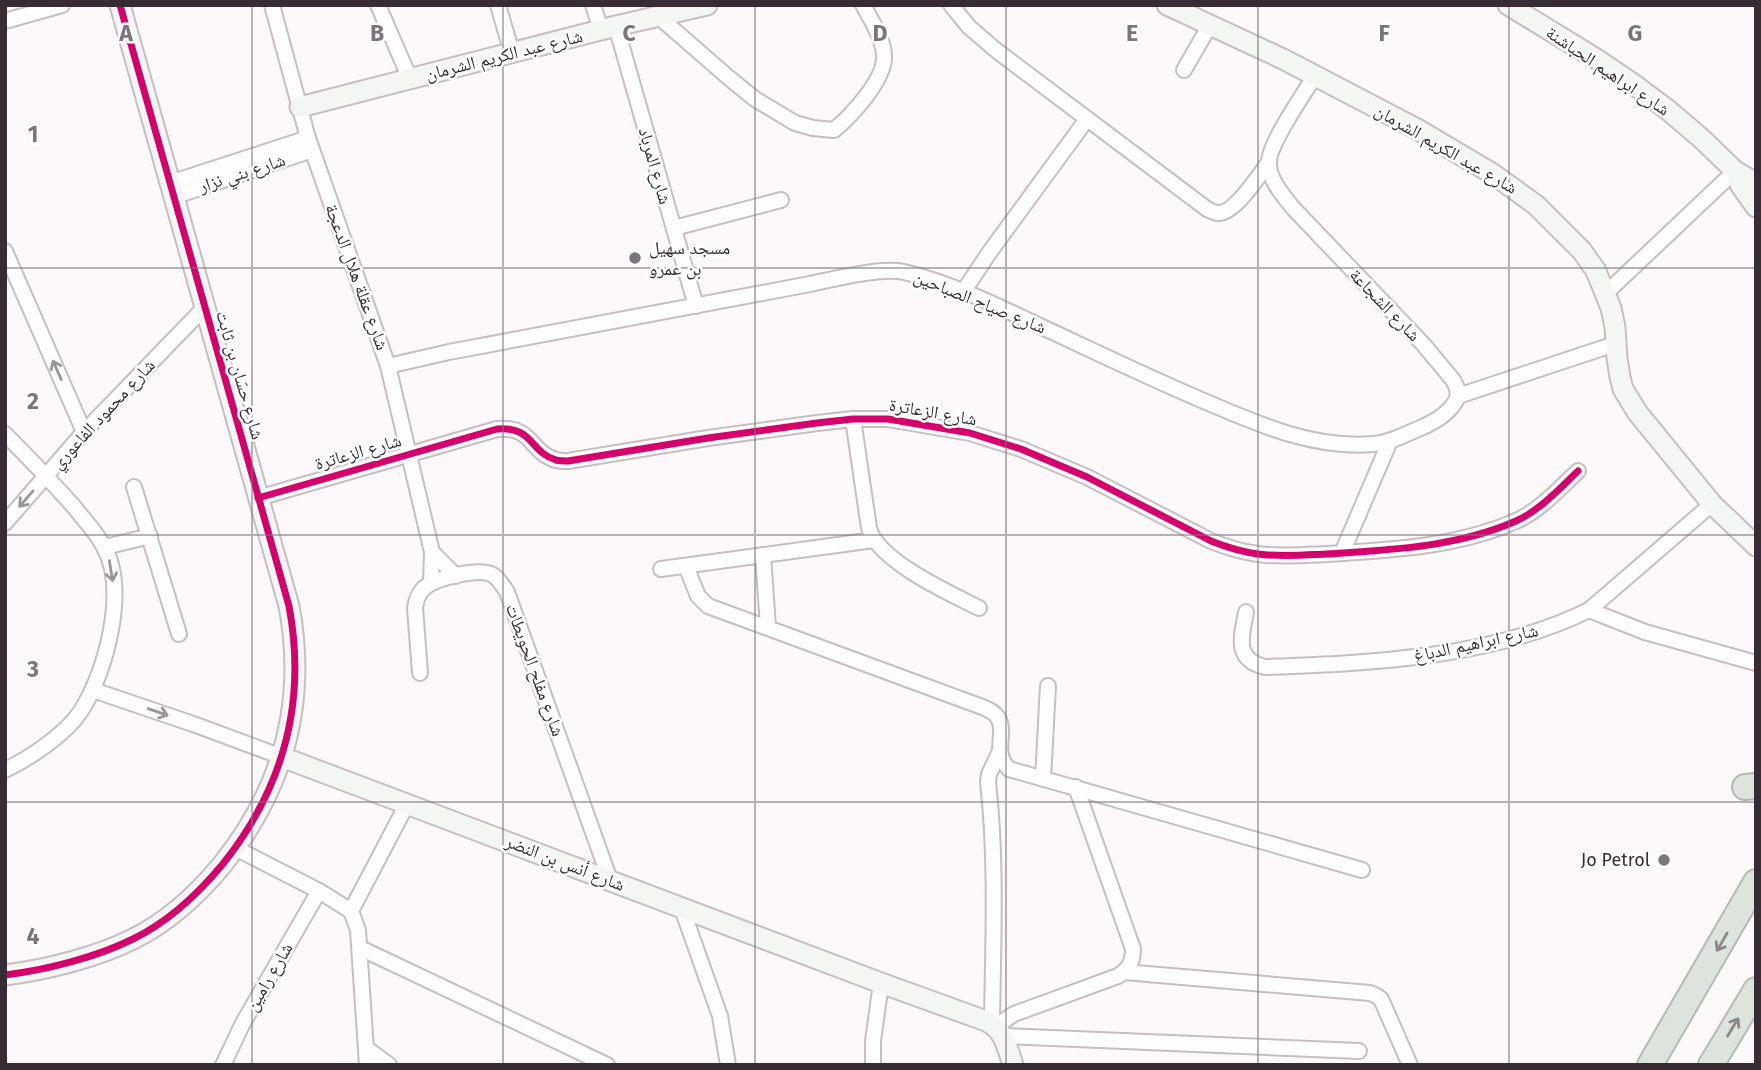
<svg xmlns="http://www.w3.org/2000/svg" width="1761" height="1070" viewBox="0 0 1761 1070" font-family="'Fira Sans','Noto Naskh Arabic',sans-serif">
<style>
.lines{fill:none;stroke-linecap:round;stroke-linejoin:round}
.street-casing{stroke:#c6bec3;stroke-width:18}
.secondary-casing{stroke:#c6bec3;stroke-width:23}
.highway-casing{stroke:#b3b9b3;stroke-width:28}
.street{stroke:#fffefe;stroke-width:14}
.secondary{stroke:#f4f6f4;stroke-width:19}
.highway{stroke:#dde4dd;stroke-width:24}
.cycleway-casing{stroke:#fff;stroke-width:11}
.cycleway{stroke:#d6006c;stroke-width:7}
.oneway{stroke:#9b9599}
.oneway2{stroke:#8a8888}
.grid{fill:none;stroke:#7c747a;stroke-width:2;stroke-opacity:0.55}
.poi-dot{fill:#7c747a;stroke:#fff;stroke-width:2.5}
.labels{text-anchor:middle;stroke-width:5;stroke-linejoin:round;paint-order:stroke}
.street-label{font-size:18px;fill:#372c34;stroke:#fff}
.poi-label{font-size:18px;fill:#372c34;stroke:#fff;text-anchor:start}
.grid-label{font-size:23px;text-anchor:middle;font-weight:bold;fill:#7c747a;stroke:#fff;stroke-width:5;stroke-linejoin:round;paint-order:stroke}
</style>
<rect width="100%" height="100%" fill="#fdf9fb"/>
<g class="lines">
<defs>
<g id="street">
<path d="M272,5L308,138L388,366L432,552L431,583"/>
<path d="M378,5L410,79"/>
<path d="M498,5L512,53"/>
<path d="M593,5L601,30"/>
<path d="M951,5L969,27L997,51L1207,209C1209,210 1216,213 1218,213C1235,214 1259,175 1269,162"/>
<path d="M659,17L729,78L755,99L795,123L813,128L834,130C851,116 886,79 884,55C883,38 871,20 863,5"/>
<path d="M5,21L62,5"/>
<path d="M616,26L696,306"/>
<path d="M1184,70L1210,25"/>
<path d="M1315,76C1304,93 1269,144 1269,162C1268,179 1284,197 1294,209L1423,344L1453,380L1457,388L1458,396"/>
<path d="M170,183L308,138"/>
<path d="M173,197L312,150"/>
<path d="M674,228L781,200"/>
<path d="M5,251L84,432"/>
<path d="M963,292L989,253L1087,119"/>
<path d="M1606,293L1735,171"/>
<path d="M388,366L449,352L810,284C834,279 882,267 904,272C949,282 1000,307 1042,327C1098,353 1154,380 1211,404C1262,426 1316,449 1373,444C1389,443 1404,435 1418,429C1433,423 1452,412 1458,396"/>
<path d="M1458,396L1615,344"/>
<path d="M853,419L869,528C878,561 949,593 979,608"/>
<path d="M5,434C29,458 52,482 75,508C85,521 97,533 104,547C128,590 106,672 81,711C66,734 30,758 5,770"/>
<path d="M134,487L179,634"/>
<path d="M258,498L497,429C534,426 529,452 556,460C560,461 564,461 568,461L708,438L817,423L853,419H888L970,433L1021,449L1087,477L1211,541C1226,547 1242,552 1258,554C1281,557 1304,555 1327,554C1391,550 1457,547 1516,521C1539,511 1560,488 1578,471"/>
<path d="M5,523L84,432L204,308"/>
<path d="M105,547L150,536"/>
<path d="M432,552L456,576"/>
<path d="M1342,553L1390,441"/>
<path d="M763,555L768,627"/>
<path d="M686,566L698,596L708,606L985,708C985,708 995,713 995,714C1010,730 990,751 1009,769L1362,870"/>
<path d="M661,569L874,540"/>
<path d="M1589,610L1645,632L1756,663"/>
<path d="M1246,612C1242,635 1233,660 1265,667C1372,663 1492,658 1589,610L1712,504"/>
<path d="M420,673L415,608C416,600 418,594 424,588C436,578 479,567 493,575C499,579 503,586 507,592L610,880"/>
<path d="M93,690L196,725L282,757"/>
<path d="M1043,779L1048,686"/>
<path d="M235,848L319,891L351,911"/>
<path d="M681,906L720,1016L728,1065"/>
<path d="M360,948L607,1065"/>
<path d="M1124,972L1370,993L1375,995L1381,999L1410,1065"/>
<path d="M992,1023C993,943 997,862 988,782L989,774L999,753"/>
<path d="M996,1026L1014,1014L1118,976C1129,969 1133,962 1133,949L1076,787"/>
<path d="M1003,1036L1359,1051"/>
<path d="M366,1048L389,1065"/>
<path d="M223,1065L243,1023L319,891"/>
<path d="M367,1065L358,930L351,911L407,804"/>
<path d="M873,1065V1041L881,983"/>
</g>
<g id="secondary">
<path d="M1167,5L1283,59L1417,129L1493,174L1536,205L1582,251L1596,271L1611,308L1615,327L1617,358L1620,377L1623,389L1637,412L1712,504L1756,546"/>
<path d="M1508,5L1595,58L1632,83L1668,110L1702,139L1735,171L1756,183"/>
<path d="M300,107L616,26L707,5"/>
<path d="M1735,171L1741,186L1756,207"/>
<path d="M282,757L881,983L986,1021C1004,1029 1007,1047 1013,1065"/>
<path d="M5,975C46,970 97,957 133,939C168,922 197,895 222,865C283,789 307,702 289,606L120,5"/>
</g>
<g id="highway">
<path d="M1745,787L1756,786"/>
<path d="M1650,1065L1756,882"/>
<path d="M1711,1065L1756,990"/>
</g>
</defs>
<use href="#street" class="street-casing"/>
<use href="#secondary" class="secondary-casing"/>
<use href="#highway" class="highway-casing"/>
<use href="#street" class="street"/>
<use href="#secondary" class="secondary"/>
<use href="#highway" class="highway"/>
<defs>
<g id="cycleway">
<path d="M258,498L497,429C534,426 529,452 556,460C560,461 564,461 568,461L708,438L817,423L853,419H888L970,433L1021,449L1087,477L1211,541C1226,547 1242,552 1258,554C1281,557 1304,555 1327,554C1391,550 1457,547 1516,521C1539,511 1560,488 1578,471"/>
<path d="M5,975C46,970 97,957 133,939C168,922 197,895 222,865C283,789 307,702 289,606L120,5"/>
</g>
</defs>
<use href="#cycleway" class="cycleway-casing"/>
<use href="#cycleway" class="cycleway"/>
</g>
<defs><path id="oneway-shaft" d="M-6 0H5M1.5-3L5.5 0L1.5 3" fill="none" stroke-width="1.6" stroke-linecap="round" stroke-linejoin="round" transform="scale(1.75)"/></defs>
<g class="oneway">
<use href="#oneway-shaft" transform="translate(57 370) rotate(-114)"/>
<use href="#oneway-shaft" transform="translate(26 499) rotate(131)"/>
<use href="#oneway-shaft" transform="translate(111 571) rotate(81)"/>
<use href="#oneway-shaft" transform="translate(158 712) rotate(19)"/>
</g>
<g class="oneway2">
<use href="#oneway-shaft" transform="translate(1722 942) rotate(120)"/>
<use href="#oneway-shaft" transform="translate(1733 1027) rotate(-59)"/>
</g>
<path class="grid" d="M252,5V1065M503,5V1065M755,5V1065M1006,5V1065M1258,5V1065M1509,5V1065M5,268H1756M5,535H1756M5,802H1756"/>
<g class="poi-dot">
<circle cx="635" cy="258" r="7"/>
<circle cx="1664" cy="860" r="7"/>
</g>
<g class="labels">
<g class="street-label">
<text transform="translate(504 55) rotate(-14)" y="6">شارع عبد الكريم الشرمان</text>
<text transform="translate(1608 71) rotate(34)" y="6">شارع ابراهيم الحباشنة</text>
<text transform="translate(1446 149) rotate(30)" y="6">شارع عبد الكريم الشرمان</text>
<text transform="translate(655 166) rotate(74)" y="6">شارع المرباد</text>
<text transform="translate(242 173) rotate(-18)" y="6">شارع بني نزار</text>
<text transform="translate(357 277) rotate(70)" y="6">شارع عقلة هلال الدعجة</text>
<text transform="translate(980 302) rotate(22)" y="6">شارع صياح الصباحين</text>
<text transform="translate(1385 305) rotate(46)" y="6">شارع الشجاعة</text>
<text transform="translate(240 375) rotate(74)" y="6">شارع حسّان بن ثابت</text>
<text transform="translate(933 412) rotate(10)" y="6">شارع الزعاترة</text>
<text transform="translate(103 414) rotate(-47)" y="6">شارع محمود الفاعوري</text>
<text transform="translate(358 452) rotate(-16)" y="6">شارع الزعاترة</text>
<text transform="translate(1476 643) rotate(-12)" y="6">شارع ابراهيم الدباغ</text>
<text transform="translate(535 670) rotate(70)" y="6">شارع مفلح الحويطات</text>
<text transform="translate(565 863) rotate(21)" y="6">شارع أنس بن النضر</text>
<text transform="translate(269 977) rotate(-60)" y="6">شارع رامين</text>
</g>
<g class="poi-label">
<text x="649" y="254">مسجد سهيل<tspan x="649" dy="21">بن عمرو</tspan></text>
<text x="1650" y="866" text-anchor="end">Jo Petrol</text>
</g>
</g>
<g class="grid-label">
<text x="126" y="41">A</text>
<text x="377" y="41">B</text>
<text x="629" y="41">C</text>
<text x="880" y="41">D</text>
<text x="1132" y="41">E</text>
<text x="1384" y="41">F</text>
<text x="1635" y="41">G</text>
<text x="33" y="142">1</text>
<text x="33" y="409">2</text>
<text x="33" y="677">3</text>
<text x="33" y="944">4</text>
</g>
<rect width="1761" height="1070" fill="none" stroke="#372c34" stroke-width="14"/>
</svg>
